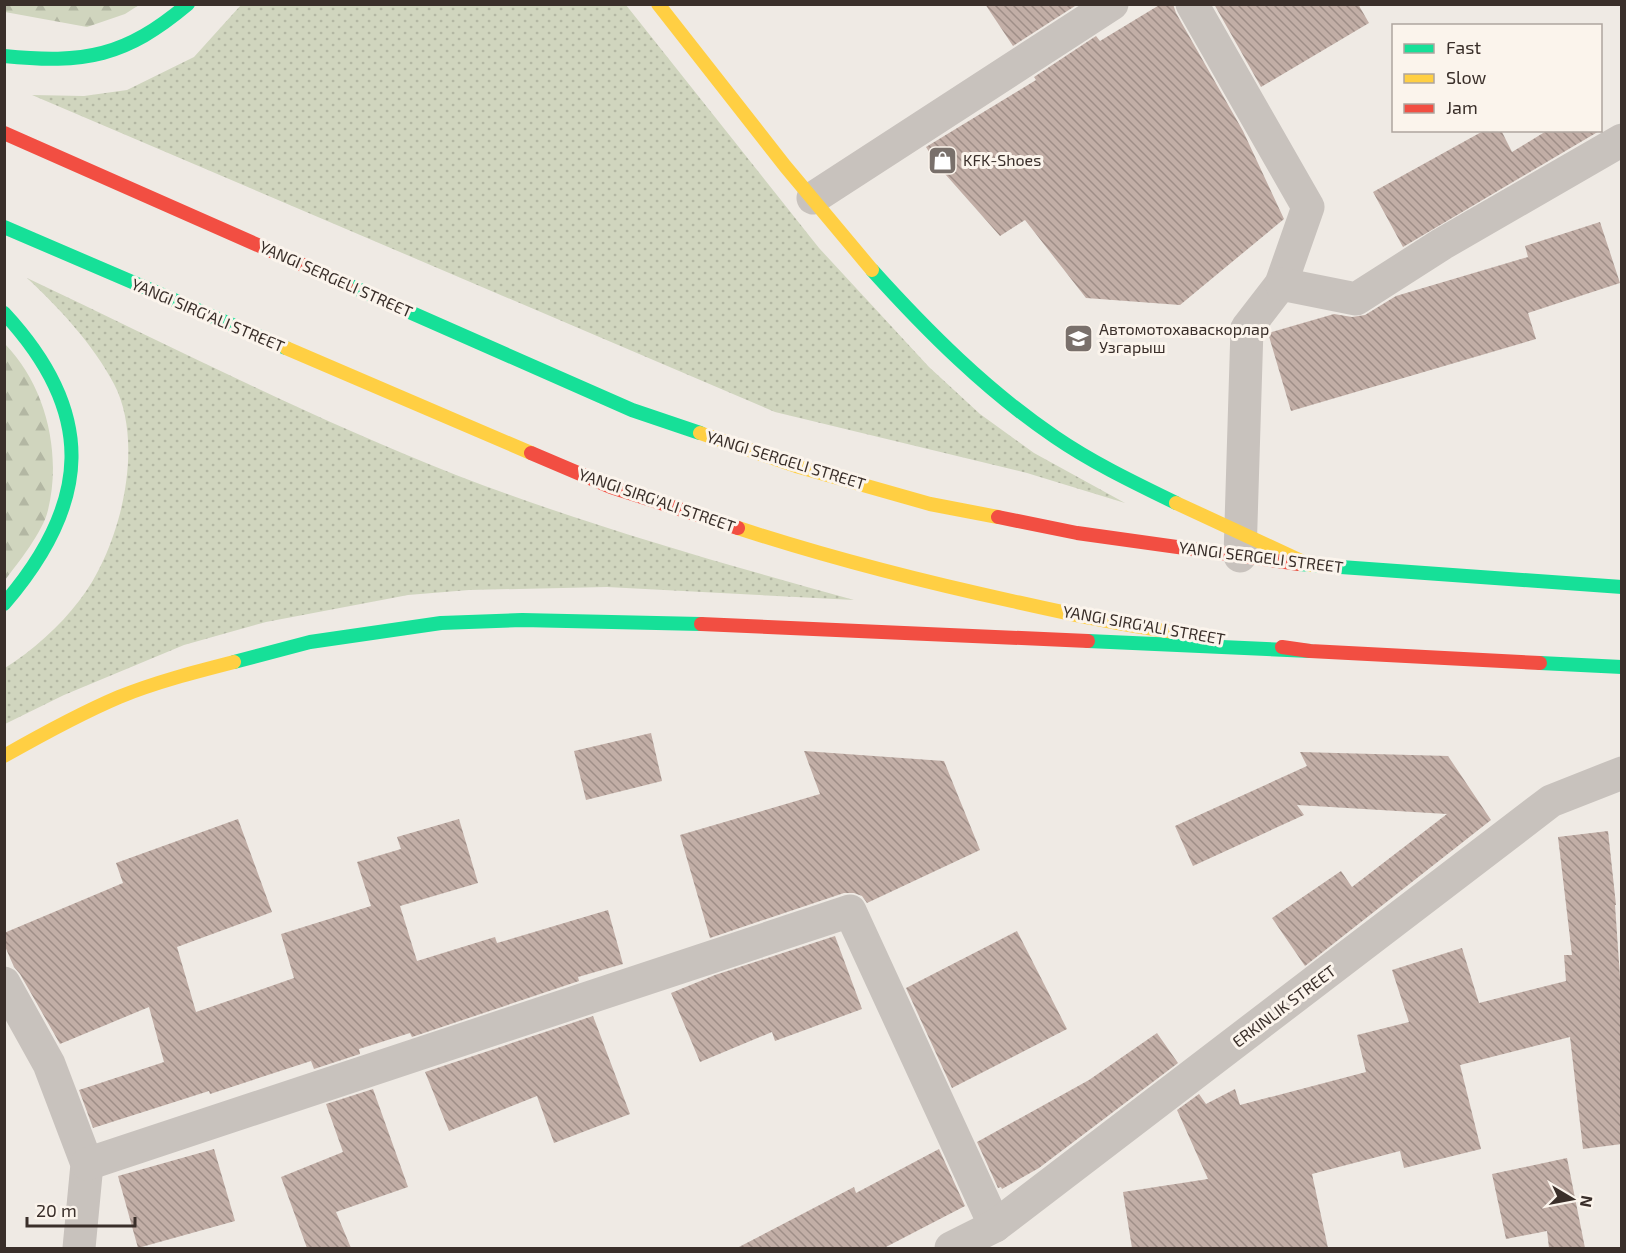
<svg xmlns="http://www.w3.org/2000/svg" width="1626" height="1253" viewBox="0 0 1626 1253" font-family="'Exo 2',sans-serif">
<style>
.grass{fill:url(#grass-dots)}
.forest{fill:url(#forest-firs)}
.building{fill:url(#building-back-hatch)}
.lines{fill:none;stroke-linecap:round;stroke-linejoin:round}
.street{stroke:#c8c2bd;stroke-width:33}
.fast{stroke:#16e098;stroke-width:14}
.slow{stroke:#ffcf43;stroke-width:14}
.jam{stroke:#f24e42;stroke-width:14}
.labels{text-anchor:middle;stroke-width:6;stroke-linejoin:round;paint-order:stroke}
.poi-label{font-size:16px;fill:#3a2f2a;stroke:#fbf4ec;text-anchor:start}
.street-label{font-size:16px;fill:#3a2f2a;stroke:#fbf4ec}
</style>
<defs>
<pattern id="grass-dots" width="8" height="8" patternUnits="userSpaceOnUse" patternTransform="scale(1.5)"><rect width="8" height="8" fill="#d0d5be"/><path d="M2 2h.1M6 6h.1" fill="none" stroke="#b3b7a3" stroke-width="1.8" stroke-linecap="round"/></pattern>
<pattern id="forest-firs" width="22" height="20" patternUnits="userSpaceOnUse" patternTransform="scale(1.5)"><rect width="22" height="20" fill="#d0d5be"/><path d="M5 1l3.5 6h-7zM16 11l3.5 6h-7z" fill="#b3b7a3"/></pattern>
<pattern id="building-back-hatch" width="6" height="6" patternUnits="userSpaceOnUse" patternTransform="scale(1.5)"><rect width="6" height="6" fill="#c2aea6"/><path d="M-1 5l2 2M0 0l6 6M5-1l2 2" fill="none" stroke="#9f8e87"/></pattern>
</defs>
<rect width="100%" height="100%" fill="#efeae4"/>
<g class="grass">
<path d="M241,5H626L819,248L929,367L980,414L1034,453L1125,503L1027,473L775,412L32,95L84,96L127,90L194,57Z"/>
<path d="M27,278C169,345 310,418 456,475C586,525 720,563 854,600L607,587L469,590L408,595L266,622L184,645L64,695L5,724V668C32,651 60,626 79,601C120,549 146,445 114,384C93,344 60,309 27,278Z"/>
</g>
<g class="forest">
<path d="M5,4H139V5L125,14L87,27L5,12Z"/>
<path d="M5,344C46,386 62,453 48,510C43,532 18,563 5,580Z"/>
</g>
<g class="building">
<path d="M985,4H1074L1075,6L1013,46Z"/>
<path d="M1161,4H1173L1176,13L1243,131L1284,219L1180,305L1086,298L1025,220L1000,236L938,166L926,147L1036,80L1034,77L1096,36L1100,41Z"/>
<path d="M1214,4H1358L1369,23L1261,87Z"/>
<path d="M1485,130H1501L1512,152L1548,130H1601L1403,247L1373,192Z"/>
<path d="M1600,222L1620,283L1528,313L1536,339L1291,411L1268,333L1334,314L1352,317L1365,315L1396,296L1528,257L1525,246Z"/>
<path d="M651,733L662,781L586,800L574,751Z"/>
<path d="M804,751L944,761L980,850L867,903L862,896L854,893H844L710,938L680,835L820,794Z"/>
<path d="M1300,752L1448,756L1491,820L1305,966L1272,918L1341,871L1352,887L1447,814L1297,805L1304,815L1193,866L1175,826L1307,766Z"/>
<path d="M238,819L272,912L177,947L196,1012L294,978L281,934L371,906L357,862L401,849L397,837L459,819L478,883L400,906L417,961L495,937L497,943L608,910L623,964L578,977L579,981L412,1037L410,1033L359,1049L360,1054L314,1069L311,1061L210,1094L209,1091L93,1128L79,1090L164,1062L149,1007L60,1044L20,974L14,967L4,944V933L123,883L116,863Z"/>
<path d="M1608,831L1616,905H1615L1622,1006V1144L1583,1149L1570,1037L1460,1065L1481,1149L1404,1168L1400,1151L1312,1174L1328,1248H1132L1123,1192L1208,1179L1177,1110L1199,1094L1206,1104L1235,1089L1240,1105L1366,1072L1357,1035L1409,1022L1392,970L1462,948L1479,1003L1566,981L1564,955H1572L1558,837Z"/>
<path d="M1017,931L1067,1029L952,1088L906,988Z"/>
<path d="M835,936L862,1009L775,1041L772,1032L700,1062L671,993L715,975Z"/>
<path d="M593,1016L630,1114L554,1143L537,1096L449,1131L425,1072Z"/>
<path d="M1157,1033L1178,1063L1039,1168L1002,1189L1001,1187L998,1188L977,1142L1089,1080Z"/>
<path d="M373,1089L408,1187L336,1212L351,1248H307L281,1177L343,1152L326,1104Z"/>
<path d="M214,1149L235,1221L138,1248L118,1176Z"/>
<path d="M939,1149L965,1206L884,1248H737L854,1187L856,1193Z"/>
<path d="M1567,1158L1585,1248H1549L1547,1231L1506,1239L1492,1174Z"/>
</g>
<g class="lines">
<g class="street">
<path d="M1192,4L1308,207L1281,284L1247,328L1240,556"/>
<path d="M813,198L1112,4"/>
<path d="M1281,284L1356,299L1442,244L1622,140"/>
<path d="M4,983L49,1064L87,1164L79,1248"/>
<path d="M87,1164L850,911L995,1226"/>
<path d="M951,1248L995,1226L1551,801L1622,773"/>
</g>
<g class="fast">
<path d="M4,56C85,64 125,57 188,4"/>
<path d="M4,227L286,348"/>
<path d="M872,270C927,331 987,391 1055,437C1093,463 1135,483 1176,503"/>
<path d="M346,284L632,410L700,433"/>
<path d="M4,313C97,413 91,503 4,604"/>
<path d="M1299,564L1622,587"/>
<path d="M1088,641L1310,651"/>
<path d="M234,662L310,642L441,623L522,620L701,624"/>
<path d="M1540,663L1622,667"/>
</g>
<g class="slow">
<path d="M658,4L785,166L872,270"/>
<path d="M286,348L531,453"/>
<path d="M700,433L796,466L930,504L998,517"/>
<path d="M1176,503L1310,565"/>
<path d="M738,528C827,557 920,581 1012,601C1066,613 1119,625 1174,632"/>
<path d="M4,756C41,735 79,714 119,697C156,682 195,672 234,662"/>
</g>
<g class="jam">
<path d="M4,133L346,284"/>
<path d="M531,453L611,487L738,528"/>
<path d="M998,517L1077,533L1299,564"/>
<path d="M701,624L1088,641"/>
<path d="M1282,647L1310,651L1540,663"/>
</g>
</g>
<defs>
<symbol id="shop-square" viewBox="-11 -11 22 22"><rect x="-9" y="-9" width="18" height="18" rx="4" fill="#79706b" stroke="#fbf4ec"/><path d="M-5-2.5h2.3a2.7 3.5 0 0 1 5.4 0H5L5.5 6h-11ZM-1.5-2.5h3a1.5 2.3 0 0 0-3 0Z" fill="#fff"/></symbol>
<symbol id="school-square" viewBox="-11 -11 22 22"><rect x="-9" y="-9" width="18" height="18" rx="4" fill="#79706b" stroke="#fbf4ec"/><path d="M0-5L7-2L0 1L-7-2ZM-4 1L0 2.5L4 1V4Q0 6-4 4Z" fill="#fff"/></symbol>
</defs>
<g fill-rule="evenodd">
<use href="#shop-square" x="926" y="144" width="33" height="33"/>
<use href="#school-square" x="1062" y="322" width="33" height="33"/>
</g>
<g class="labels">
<g class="poi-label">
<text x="963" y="166">KFK-Shoes</text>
<text x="1099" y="335">Автомотохаваскорлар<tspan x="1099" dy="18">Узгарыш</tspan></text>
</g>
<g class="street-label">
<text transform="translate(336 279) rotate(24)" y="6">YANGI SERGELI STREET</text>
<text transform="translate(208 315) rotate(23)" y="6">YANGI SIRG'ALI STREET</text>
<text transform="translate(786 460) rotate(17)" y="6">YANGI SERGELI STREET</text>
<text transform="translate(657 500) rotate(19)" y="6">YANGI SIRG'ALI STREET</text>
<text transform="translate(1261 557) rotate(7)" y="6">YANGI SERGELI STREET</text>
<text transform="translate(1144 625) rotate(10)" y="6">YANGI SIRG'ALI STREET</text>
<text transform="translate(1284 1006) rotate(-37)" y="6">ERKINLIK STREET</text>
</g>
</g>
<rect width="1626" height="1253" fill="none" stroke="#3a2f2a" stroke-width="12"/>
<rect x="1392" y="24" width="210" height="108" fill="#fbf4ec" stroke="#aea59e" stroke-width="1.5"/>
<rect x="1404" y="44" width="30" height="9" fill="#16e098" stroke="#aea59e" stroke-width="1.5"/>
<text x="1446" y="54" font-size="18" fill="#3a2f2a">Fast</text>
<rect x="1404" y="74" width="30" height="9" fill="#ffcf43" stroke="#aea59e" stroke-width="1.5"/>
<text x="1446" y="84" font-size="18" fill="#3a2f2a">Slow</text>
<rect x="1404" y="104" width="30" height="9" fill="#f24e42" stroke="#aea59e" stroke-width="1.5"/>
<text x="1446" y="114" font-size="18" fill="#3a2f2a">Jam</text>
<g transform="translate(1572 1199) rotate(100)" stroke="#fbf4ec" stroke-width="4.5" paint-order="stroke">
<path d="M0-4.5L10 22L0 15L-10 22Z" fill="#3a2f2a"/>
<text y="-9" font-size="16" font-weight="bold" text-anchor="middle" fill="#3a2f2a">N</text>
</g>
<path d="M27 1217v9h108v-9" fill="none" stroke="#3a2f2a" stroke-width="3"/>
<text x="36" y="1217" font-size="18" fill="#3a2f2a" stroke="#fbf4ec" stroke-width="4.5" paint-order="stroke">20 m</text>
</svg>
